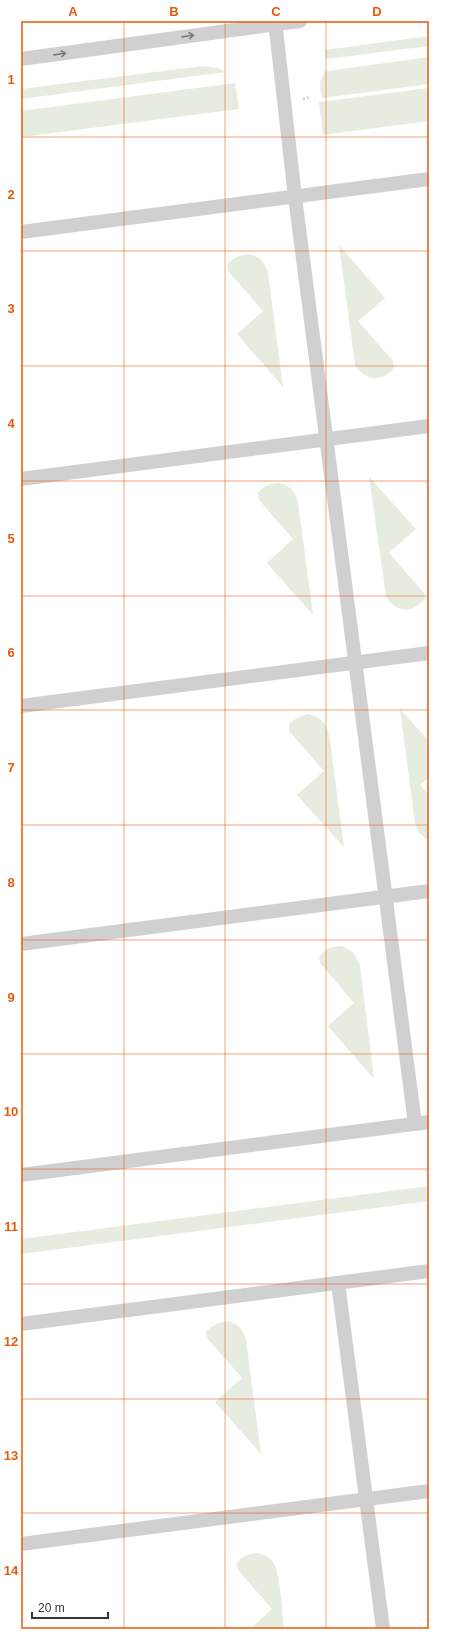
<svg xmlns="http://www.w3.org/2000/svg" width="450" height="1650" viewBox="0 0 450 1650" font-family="Helvetica,sans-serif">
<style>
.green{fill:#e6ecdf}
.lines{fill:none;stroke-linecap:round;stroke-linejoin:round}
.path{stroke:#cdcdcd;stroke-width:2.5;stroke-dasharray:2 2;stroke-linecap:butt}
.lane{stroke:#d0d0d0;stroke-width:14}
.oneway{stroke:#7a7a7a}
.grid{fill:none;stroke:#e8590c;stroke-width:1;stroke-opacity:0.55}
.neatline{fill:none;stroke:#e8590c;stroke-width:1.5}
.grid-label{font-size:13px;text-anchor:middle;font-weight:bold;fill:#e8590c}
</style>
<rect width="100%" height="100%" fill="#fff"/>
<g class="green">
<path d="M429,36V46L326,59L325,50Z"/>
<path d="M429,57V84L322,98C320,89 318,77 327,71Z"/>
<path d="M203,66L218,68L225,72L21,99V89Z"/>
<path d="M235,83L239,109L21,137V111Z"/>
<path d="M429,88V121L323,135L319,102Z"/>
<path d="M339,245L385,298L358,321L393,361L394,368C382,383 365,381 355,365Z"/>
<path d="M248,254C260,256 265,263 268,273L283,387L237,334L263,311L228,271L227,265C233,257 239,256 248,254Z"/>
<path d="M369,477L416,529L389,553L424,593L425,599C412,614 396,613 386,596Z"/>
<path d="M278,483C289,484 295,491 298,502L313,615L267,563L293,539L259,500L258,493C263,486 270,484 278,483Z"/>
<path d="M400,709L429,741V777L420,785L429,795V840C421,837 417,830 415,823Z"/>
<path d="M309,714C320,717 326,723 329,733L344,847L297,795L324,771L289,731V725C295,718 300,716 309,714Z"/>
<path d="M340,946C351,948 356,955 360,965L374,1079L328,1026L354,1003L320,963L319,957C325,949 330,947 340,946Z"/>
<path d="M429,1186V1201L21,1254V1239Z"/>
<path d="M227,1321C238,1323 243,1330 246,1340L261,1454L215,1402L242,1378L207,1338L206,1332C212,1325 218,1323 227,1321Z"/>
<path d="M257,1553C264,1554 269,1556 273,1562C281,1575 282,1612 284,1629H250L272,1609L238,1570L237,1563C242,1556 248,1554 257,1553Z"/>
</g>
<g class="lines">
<path class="path" d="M303,99L310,97"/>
<g class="lane">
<path d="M275,21L295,197L415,1124"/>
<path d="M21,59L300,21"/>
<path d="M21,232L429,179"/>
<path d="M21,479L429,426"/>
<path d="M21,706L429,653"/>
<path d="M21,944L429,891"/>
<path d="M21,1175L429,1122"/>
<path d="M338,1283L383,1629"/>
<path d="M21,1324L429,1271"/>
<path d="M21,1544L429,1491"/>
</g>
</g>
<defs><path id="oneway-shaft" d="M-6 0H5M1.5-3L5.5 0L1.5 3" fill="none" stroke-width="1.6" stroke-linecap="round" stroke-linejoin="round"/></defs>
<g class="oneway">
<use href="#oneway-shaft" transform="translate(188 36) rotate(-8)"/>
<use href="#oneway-shaft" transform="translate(60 54) rotate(-8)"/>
</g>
<path class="grid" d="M124,21V1629M225,21V1629M326,21V1629M21,137H429M21,251H429M21,366H429M21,481H429M21,596H429M21,710H429M21,825H429M21,940H429M21,1054H429M21,1169H429M21,1284H429M21,1399H429M21,1513H429"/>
<rect width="450" height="1650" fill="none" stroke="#ffffff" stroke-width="44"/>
<path d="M32 1612v6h76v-6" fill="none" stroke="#333333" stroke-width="2"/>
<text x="38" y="1612" font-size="12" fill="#333333" stroke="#ffffff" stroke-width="3" paint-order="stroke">20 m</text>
<rect x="22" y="22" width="406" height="1606" class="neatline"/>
<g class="grid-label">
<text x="73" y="16">A</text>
<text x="174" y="16">B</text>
<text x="276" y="16">C</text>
<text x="377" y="16">D</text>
<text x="11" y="84">1</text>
<text x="11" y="199">2</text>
<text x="11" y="313">3</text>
<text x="11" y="428">4</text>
<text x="11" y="543">5</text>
<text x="11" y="657">6</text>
<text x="11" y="772">7</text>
<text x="11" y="887">8</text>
<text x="11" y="1002">9</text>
<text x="11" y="1116">10</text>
<text x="11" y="1231">11</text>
<text x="11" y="1346">12</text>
<text x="11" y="1460">13</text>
<text x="11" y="1575">14</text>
</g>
</svg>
